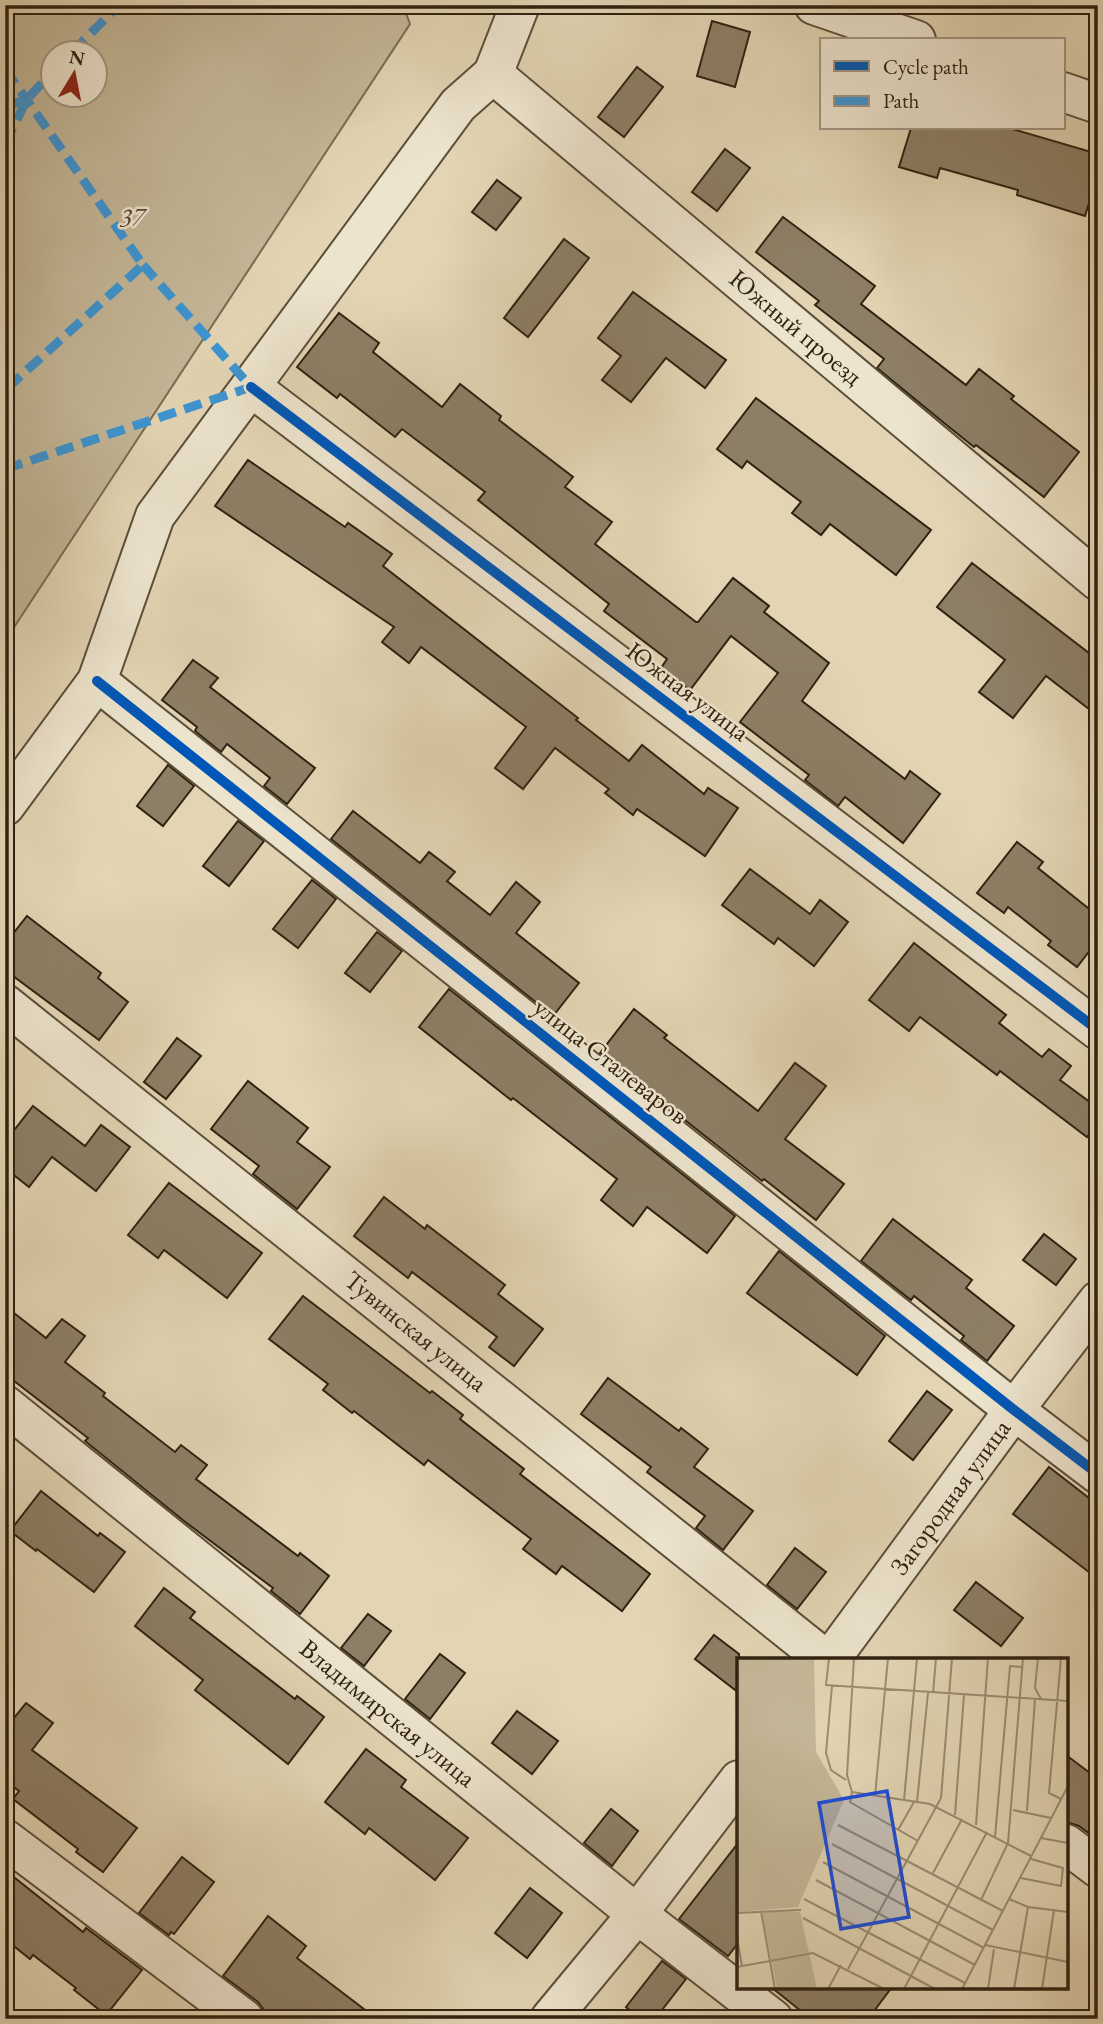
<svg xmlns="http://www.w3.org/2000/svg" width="1103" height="2024" viewBox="0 0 1103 2024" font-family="'EB Garamond',serif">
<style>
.green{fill:#c4b798;stroke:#7a6c54;stroke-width:2;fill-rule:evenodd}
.building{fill:#8d7f66;stroke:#2f2211;stroke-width:2}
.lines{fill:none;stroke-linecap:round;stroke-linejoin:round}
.minor-casing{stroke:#5c4f3a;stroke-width:42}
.minor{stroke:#ede4ce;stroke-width:38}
.quiet{stroke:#3d95d3;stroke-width:9;stroke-dasharray:18 9;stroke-linecap:butt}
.cycleway-casing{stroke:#ede4ce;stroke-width:15}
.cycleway{stroke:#0057b8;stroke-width:10}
.labels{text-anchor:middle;stroke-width:5;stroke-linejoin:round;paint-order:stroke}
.park-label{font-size:26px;font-style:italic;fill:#544733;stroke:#ede4ce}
.street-label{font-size:26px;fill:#2f2211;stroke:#ede4ce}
.inset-road{fill:none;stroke:#9b8d73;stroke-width:2}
.view{fill:#1d4ed8;fill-opacity:0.15;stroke:#1d4ed8;stroke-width:3.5}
.inset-edge{fill:none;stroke:#2f2211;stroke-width:3.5}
</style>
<rect width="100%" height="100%" fill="#e3d5b4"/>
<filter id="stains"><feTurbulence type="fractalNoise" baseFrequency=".00286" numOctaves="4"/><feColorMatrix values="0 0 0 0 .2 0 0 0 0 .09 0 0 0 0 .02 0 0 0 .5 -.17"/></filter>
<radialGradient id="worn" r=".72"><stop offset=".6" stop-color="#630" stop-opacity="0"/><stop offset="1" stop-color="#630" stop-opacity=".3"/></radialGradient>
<path class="green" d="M5,5H403L410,24L5,641ZM52,52H94V94H52Z"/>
<g class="building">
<path d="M712,21L750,32L735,87L697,76Z"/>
<path d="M637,67L663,87L624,137L598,117Z"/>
<path d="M911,128H1009L1098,154V174L1085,216L1017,195L1018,190L940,168L937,178L899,167Z"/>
<path d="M725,149L750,168L717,211L692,192Z"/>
<path d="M497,180L521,198L496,230L472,212Z"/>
<path d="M783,217L875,286L861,304L966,385L979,369L1014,396L1011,399L1079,452L1044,497L976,445L974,447L949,427L877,368L884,359L815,305L819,301L756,252Z"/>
<path d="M564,239L589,258L528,337L504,318Z"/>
<path d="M633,292L726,360L705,388L666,358L631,402L602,380L621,356L598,338Z"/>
<path d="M339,313L379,343L373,352L442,407L460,384L501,416L499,420L573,477L565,487L612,522L595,544L696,622H698L733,578L769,606L764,612L829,663L802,701L905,779L910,771L940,794L903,843L845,797L838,806L805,780L809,775L740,722L778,673L731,636L690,690L661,668L667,659L604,611L609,604L478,500L485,492L402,429L395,437L340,394L337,398L297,367Z"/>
<path d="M756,398L931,530L896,575L830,524L821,535L792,513L801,502L747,461L742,468L717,449Z"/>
<path d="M248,460L345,527L348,523L392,554L383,566L578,718L576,720L629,761L642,745L704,794L708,788L738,808L705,856L637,809L633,815L605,793L609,789L555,748L523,789L495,768L526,727L421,647L409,663L382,642L394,627L215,506Z"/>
<path d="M972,563L1098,660V716L1046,676L1013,718L979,692L1005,660L937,607Z"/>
<path d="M193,660L218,678L210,687L315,768L287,804L264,786L270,778L227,744L221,752L195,731L197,727L162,700Z"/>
<path d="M168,765L194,786L163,826L137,806Z"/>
<path d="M353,811L420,863L429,852L455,872L447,881L490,915L516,882L540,902L516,933L579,983L553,1016L331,839Z"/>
<path d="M238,821L264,841L229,886L203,866Z"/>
<path d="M1017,842L1043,862L1038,868L1098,916V940L1077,967L1048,945L1051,941L1008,907L1004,913L977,893Z"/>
<path d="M750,869L810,914L820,900L848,922L814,966L778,938L774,944L722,905Z"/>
<path d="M312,880L336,899L298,948L273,929Z"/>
<path d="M27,916L101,973L98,978L128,1002L99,1040L5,970V944Z"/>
<path d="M377,932L402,951L370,992L345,973Z"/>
<path d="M914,943L1006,1015L999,1023L1042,1057L1049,1049L1071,1066L1060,1080L1098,1108V1123L1087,1137L1000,1071L997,1075L920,1017L909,1031L869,1000Z"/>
<path d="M449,989L735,1216L707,1253L647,1207L633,1226L601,1200L617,1179L513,1098L511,1100L419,1027Z"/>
<path d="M634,1009L667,1035L664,1038L758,1111L795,1063L826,1086L785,1139L844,1184L816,1220L764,1179L762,1181L600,1053Z"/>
<path d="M177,1038L201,1056L166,1099L144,1082Z"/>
<path d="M248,1081L308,1128L297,1142L330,1167L297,1209L253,1174L259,1166L211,1129Z"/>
<path d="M33,1106L85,1146L101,1125L130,1147L96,1191L52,1157L29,1187L5,1168V1142Z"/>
<path d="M169,1183L262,1253L227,1298L164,1250L158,1258L128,1235Z"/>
<path d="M384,1197L425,1229L427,1225L505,1285L498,1294L543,1329L514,1366L489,1347L497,1337L412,1272L408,1278L354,1236Z"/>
<path d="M893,1219L972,1280L966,1288L1014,1326L987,1361L961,1340L964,1336L914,1296L911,1300L861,1261Z"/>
<path d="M1044,1234L1076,1259L1056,1285L1023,1260Z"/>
<path d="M779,1251L885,1336L857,1375L747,1293Z"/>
<path d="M303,1296L430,1393L432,1391L463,1415L460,1419L524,1469L520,1474L650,1574L622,1611L562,1566L556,1574L523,1549L531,1539L428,1460L424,1465L354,1411L352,1413L323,1390L328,1384L269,1339Z"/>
<path d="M5,1306L46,1338L62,1319L85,1336L65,1362L105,1393L103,1396L175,1452L181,1445L207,1465L196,1479L298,1556L300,1553L329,1576L300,1614L271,1591L273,1588L184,1521L85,1441L88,1438L5,1374Z"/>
<path d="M608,1378L679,1431L681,1428L708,1449L694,1467L753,1511L723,1550L696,1528L705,1516L647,1472L651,1467L581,1414Z"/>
<path d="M927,1391L952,1410L913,1460L889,1441Z"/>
<path d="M1049,1467L1098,1505V1579L1013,1514Z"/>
<path d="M41,1491L98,1536L100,1533L125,1552L94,1592L37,1549L36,1551L10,1531Z"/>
<path d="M795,1548L826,1572L797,1609L767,1585Z"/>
<path d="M976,1582L1023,1618L1001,1646L954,1610Z"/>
<path d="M164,1588L195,1612L190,1618L295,1699L297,1696L324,1717L288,1764L195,1690L203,1680L135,1626Z"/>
<path d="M368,1614L391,1631L364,1666L341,1648Z"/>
<path d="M714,1635L739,1654V1693L695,1659Z"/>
<path d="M440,1654L465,1673L430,1719L405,1699Z"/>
<path d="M26,1703L53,1723L32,1750L137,1828L103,1872L76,1852L78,1849L13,1799L19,1791L7,1782L5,1784V1729Z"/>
<path d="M517,1711L558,1741L532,1774L492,1743Z"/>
<path d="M366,1749L406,1780L401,1787L468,1838L435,1880L369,1828L365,1834L325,1802Z"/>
<path d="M1066,1755L1098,1779V1840L1079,1826L1066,1822Z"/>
<path d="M611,1809L638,1831L612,1866L584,1843Z"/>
<path d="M739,1842V1942L728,1956L679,1919Z"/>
<path d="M182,1857L214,1882L174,1934L171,1932L169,1935L139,1913Z"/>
<path d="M5,1870L83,1932L86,1928L142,1970L106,2015L74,1990L76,1988L33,1955L30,1959L5,1939Z"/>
<path d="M530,1888L562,1913L527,1958L495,1933Z"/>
<path d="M268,1916L306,1946L297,1958L377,2019H265L264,2010L258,2002L223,1976Z"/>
<path d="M662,1961L686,1979L655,2019H641L626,2007Z"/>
<path d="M771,1987H892L868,2019H811Z"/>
</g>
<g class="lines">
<defs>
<g id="minor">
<path d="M814,5L916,40"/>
<path d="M493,74L1098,581"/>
<path d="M1063,92L1098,104"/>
<path d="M251,387L1098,1030"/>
<path d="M97,681L1014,1410L1098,1474"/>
<path d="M5,806L97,681L155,516L458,105L493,74L520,5"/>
<path d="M5,1004L826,1660"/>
<path d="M5,1405L637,1914L773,2019"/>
<path d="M830,1660L1014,1410L1098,1301"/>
<path d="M5,1839L244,2019"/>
<path d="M1066,1844L1098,1868"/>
<path d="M550,2019L637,1914L739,1780"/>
</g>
</defs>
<use href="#minor" class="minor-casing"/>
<use href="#minor" class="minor"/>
<g class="quiet">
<path d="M72,52L119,5"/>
<path d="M5,69L143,265L5,390"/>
<path d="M5,107L27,99L52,73"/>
<path d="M5,144L27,99"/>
<path d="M5,469L251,387L143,265"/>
</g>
<defs>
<g id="cycleway">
<path d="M251,387L1098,1030"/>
<path d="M97,681L1014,1410L1098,1474"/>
</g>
</defs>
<use href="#cycleway" class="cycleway-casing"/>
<use href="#cycleway" class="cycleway"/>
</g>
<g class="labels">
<g class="park-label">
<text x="132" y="226">37</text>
</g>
<g class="street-label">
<text transform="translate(796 327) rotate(40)" y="9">Южный проезд</text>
<text transform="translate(688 691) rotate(37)" y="9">Южная улица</text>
<text transform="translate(611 1061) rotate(38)" y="9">улица Сталеваров</text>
<text transform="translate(416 1331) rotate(39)" y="9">Тувинская улица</text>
<text transform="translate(950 1497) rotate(-54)" y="9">Загородная улица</text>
<text transform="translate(388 1713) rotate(39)" y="9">Владимирская улица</text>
</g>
</g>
<g transform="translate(737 1658)">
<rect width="331" height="331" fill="#e3d5b4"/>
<path d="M0,0H77L79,94L107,142L61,249L0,254ZM25,254H63L80,331H40Z" fill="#c4b798"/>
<path class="inset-road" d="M92,0L89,27L331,43M301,0L298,30L304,41M324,0L312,135L324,141M95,28L89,95L94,112L109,122M196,36L199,0M115,134L193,146L294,198M115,134L110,117L117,0M115,134L113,144L181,183M138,138L151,0M167,142L180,0M180,144L191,35M276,152L314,160M290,153L298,41M218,157L227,37M101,167L266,253M239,167L251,0M161,172L177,144M258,179L273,8L285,9M304,180L331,185M95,186L256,272M86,204L247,290M196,215L225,161M284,220L324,228L326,210L294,201M79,222L238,307M67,241L228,325M272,241L291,249L331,254M244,242L271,185L286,0M24,253L38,331M0,255L64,252M66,260L198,331M0,280L5,308M248,287L331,304M0,309L76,295L147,331M111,311L204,140L215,0M91,331L104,307M167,331L250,174M225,331L331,128M251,331L257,291M277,331L291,249M305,331L317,252"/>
<path class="view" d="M150,133L172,259L104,271L82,145Z"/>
<rect width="331" height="331" class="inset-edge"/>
</g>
<rect width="1103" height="2024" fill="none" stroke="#e3d5b4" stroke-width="28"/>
<rect x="7" y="7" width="1089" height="2010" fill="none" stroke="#2f2211" stroke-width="3.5"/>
<rect x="14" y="14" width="1075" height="1996" fill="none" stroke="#2f2211" stroke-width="2"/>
<rect x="820" y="38" width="245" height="91" fill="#ede4ce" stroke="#a19682" stroke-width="2"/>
<rect x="834" y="61" width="35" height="10" fill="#0057b8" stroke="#a19682" stroke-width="2"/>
<text x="883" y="74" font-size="21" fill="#2f2211">Cycle path</text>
<rect x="834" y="96" width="35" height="10" fill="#3d95d3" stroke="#a19682" stroke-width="2"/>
<text x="883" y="108" font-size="21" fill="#2f2211">Path</text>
<g transform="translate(74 74) rotate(10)"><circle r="33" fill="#ede4ce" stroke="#a19682" stroke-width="2"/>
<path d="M0-5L12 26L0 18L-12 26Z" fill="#8f2418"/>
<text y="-10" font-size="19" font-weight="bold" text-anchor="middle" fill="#2f2211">N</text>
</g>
<rect width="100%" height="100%" filter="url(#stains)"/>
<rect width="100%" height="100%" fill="url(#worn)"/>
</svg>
